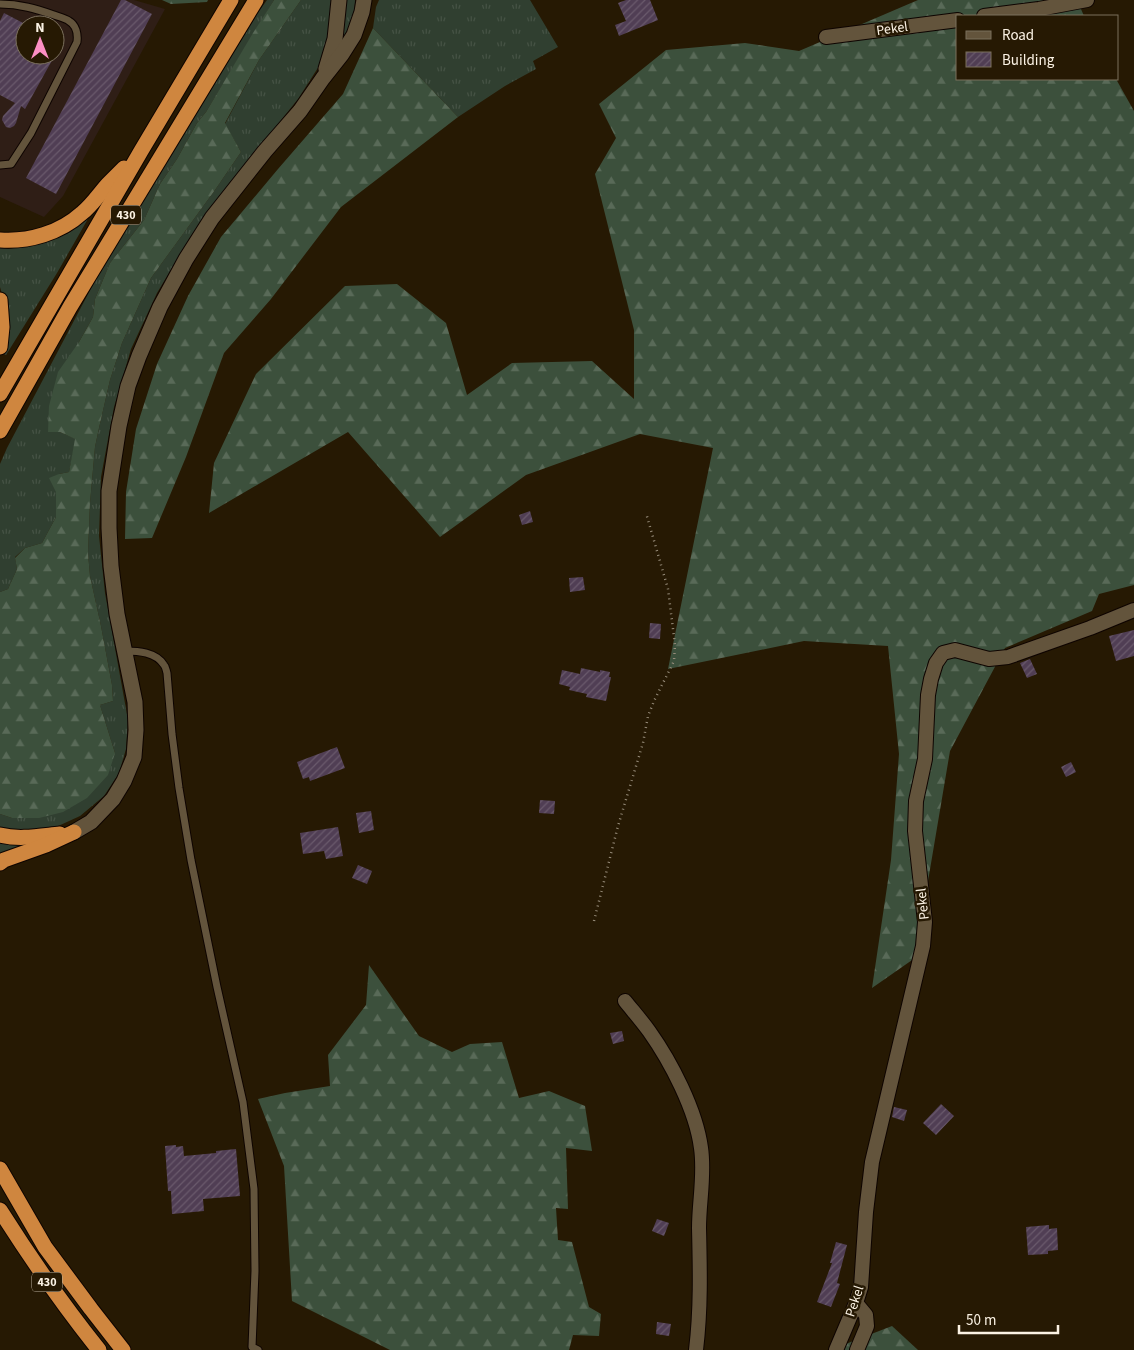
<svg xmlns="http://www.w3.org/2000/svg" width="1134" height="1350" viewBox="0 0 1134 1350" font-family="'Source Sans 3',sans-serif">
<style>
.commercial{fill:#2f1e16;fill-rule:evenodd}
.grass{fill:url(#grass-tufts)}
.forest{fill:url(#forest-firs)}
.building{fill:url(#building-hatch)}
.lines{fill:none;stroke-linecap:round;stroke-linejoin:round}
.service-casing{stroke:#0e0400;stroke-width:9}
.minor-casing{stroke:#0e0400;stroke-width:16}
.secondary-casing{stroke:#0e0400;stroke-width:17}
.trunk-casing{stroke:#0e0400;stroke-width:17}
.path{stroke:#978c7a;stroke-width:2.5;stroke-dasharray:1 4;stroke-linecap:butt}
.service{stroke:#63543c;stroke-width:7}
.minor{stroke:#63543c;stroke-width:14}
.secondary{stroke:#63543c;stroke-width:15}
.trunk{stroke:#cf863f;stroke-width:15}
.labels{text-anchor:middle;stroke-width:5;stroke-linejoin:round;paint-order:stroke}
.shield{fill:#261903;stroke:#bbb1a0;stroke-width:1}
.shield-label{font-size:12px;font-weight:bold;fill:#fbf2e4}
.street-label{font-size:14px;fill:#fbf2e4;stroke:#261903}
</style>
<defs>
<pattern id="grass-tufts" width="24" height="20" patternUnits="userSpaceOnUse" patternTransform="scale(1.25)"><rect width="24" height="20" fill="#303f30"/><path d="M3 7l-1-3M5 7V3M7 7l1-3M15 17l-1-3M17 17v-4M19 17l1-3" fill="none" stroke="#455244"/></pattern>
<pattern id="forest-firs" width="22" height="20" patternUnits="userSpaceOnUse" patternTransform="scale(1.25)"><rect width="22" height="20" fill="#3c503c"/><path d="M5 1l3.5 6h-7zM16 11l3.5 6h-7z" fill="#596a58"/></pattern>
<pattern id="building-hatch" width="6" height="6" patternUnits="userSpaceOnUse" patternTransform="scale(1.25)"><rect width="6" height="6" fill="#503e54"/><path d="M-1 1l2-2M0 6l6-6M5 7l2-2" fill="none" stroke="#6a5a6c"/></pattern>
</defs>
<rect width="100%" height="100%" fill="#261903"/>
<path class="commercial" d="M0,0H134L165,9L63,196L44,217L0,197ZM25,25H55V55H25Z"/>
<g class="grass">
<path d="M267,0H274L206,112L197,123L177,159L160,184L144,220L110,263L95,299L93,317L79,342L48,432H60L76,439L69,472L59,474L56,492V517L42,543L25,548L15,557L17,569L8,589L0,592V464L7,448L97,277L257,14Z"/>
<path d="M301,0H331L329,39L321,63L298,99L220,196L191,236L157,293L131,349L114,407L101,477L99,536L105,593L128,720L126,749L119,773L104,796L80,816L56,827L23,831L3,829L0,828V814L12,818L115,753L100,705L113,701L112,685L101,626L90,576L88,553L90,503L95,447L99,428L110,380L122,343L151,278L215,190L241,152L225,124L259,60Z"/>
<path d="M346,0H355C355,12 350,31 342,40L340,29Z"/>
<path d="M379,0H530L558,47L533,61L536,69L505,86L458,117L373,28L376,7Z"/>
<path d="M87,217H89L57,273L6,355L4,354L6,339V307L0,287V247L8,249L36,244L69,233Z"/>
<path d="M0,842H33L0,857Z"/>
</g>
<g class="forest">
<path d="M162,0H208L207,2L171,4Z"/>
<path d="M274,0H301L259,60L225,123L241,152L215,190L151,278L122,343L110,380L99,428L95,447L90,503L88,553L90,576L101,626L112,685L113,701L100,705L115,753L108,775L87,798L63,812L39,818H12L0,814V592L8,589L17,569L15,558L25,548L42,543L56,517V492L49,478L59,474L69,472L75,439L60,432H48L49,406L58,372L79,342L93,317L95,299L110,263L144,220L160,184L177,159L197,123L206,112L253,33Z"/>
<path d="M918,0H1077L1084,16H958V79H1116L1134,111V585L1099,594L1092,611L1005,648L950,751L915,958L872,988L891,860L899,754L888,646L804,641L668,669L713,448L640,434L526,475L440,537L348,432L209,513L214,463L256,374L345,286L397,284L446,323L467,395L512,363L592,361L634,399V330L595,174L616,138L599,104L666,50L745,43L799,51Z"/>
<path d="M373,28L458,117L341,207L271,299L224,353L186,457L152,538L125,539L126,492L136,429L157,364L188,296L221,237L278,169L343,94Z"/>
<path d="M369,965L419,1036L452,1052L470,1044L502,1042L519,1098L549,1091L585,1106L592,1151L566,1148L568,1209L556,1208L558,1240L572,1242L589,1307L601,1314L599,1336L573,1335L569,1350H390L292,1301L284,1166L258,1099L285,1093L330,1086L328,1055L366,1005Z"/>
<path d="M892,1326L918,1350H841L843,1345Z"/>
</g>
<g class="building">
<path d="M121,0H125L152,14L56,194L26,178Z"/>
<path d="M626,0H650L658,20L619,36L615,25L626,21L618,3Z"/>
<path d="M4,13L25,24V55H55L25,109L21,106L16,123L14,126L10,128L6,127L2,120L3,116L15,103L0,95V21Z"/>
<path d="M530,511L533,522L522,525L519,515Z"/>
<path d="M583,577L585,590L570,592L569,578Z"/>
<path d="M650,623L661,624L660,639L649,638Z"/>
<path d="M1134,630V656L1116,661L1109,636Z"/>
<path d="M1030,659L1037,674L1027,678L1020,663Z"/>
<path d="M581,668L600,672V670L610,672L609,677H611L606,701L586,697L587,694L569,690L570,687L559,684L562,670L580,674Z"/>
<path d="M337,747L345,768L310,781L309,777L303,779L297,762Z"/>
<path d="M1071,762L1076,772L1066,777L1061,767Z"/>
<path d="M540,800L555,801L554,814L539,813Z"/>
<path d="M371,811L374,830L359,833L356,813Z"/>
<path d="M338,827L343,856L326,859L324,851L303,854L300,833Z"/>
<path d="M358,865L372,871L367,884L352,878Z"/>
<path d="M622,1031L624,1041L613,1044L610,1033Z"/>
<path d="M941,1104L954,1116L936,1135L923,1123Z"/>
<path d="M894,1107L907,1110L904,1121L892,1117Z"/>
<path d="M176,1145V1147L183,1146L184,1156L216,1153V1151L236,1149L240,1196L203,1199L204,1211L172,1214L171,1191H168L165,1146Z"/>
<path d="M657,1219L669,1223L664,1236L652,1231Z"/>
<path d="M1049,1225V1229L1057,1228L1058,1250L1048,1251V1254L1028,1255L1026,1227Z"/>
<path d="M836,1242L847,1245L837,1283L840,1284L831,1307L817,1302L832,1263H830Z"/>
<path d="M657,1322L671,1324L669,1336L656,1334Z"/>
</g>
<g class="lines">
<defs>
<g id="service">
<path d="M0,4C20,4 36,9 54,15C59,17 65,18 69,21C76,25 78,34 77,42L31,133L11,164L0,165"/>
<path d="M125,651C138,651 156,652 164,665C166,667 166,670 167,673L172,734L179,788L191,860L217,987L243,1102L254,1189L255,1271L252,1347L258,1350"/>
</g>
<g id="minor">
<path d="M984,16L1039,9L1087,0"/>
<path d="M826,37L958,20"/>
<path d="M625,1001C633,1011 641,1020 649,1031C671,1062 696,1110 701,1148C705,1175 699,1201 699,1228C700,1269 701,1309 696,1350"/>
<path d="M856,1303L866,1315L867,1326L857,1350"/>
<path d="M836,1350L856,1303L861,1287L866,1212L872,1162L923,946L925,922L915,831L916,801L925,759L928,695L931,679L936,663L943,653L955,650L989,659L1008,657L1090,628L1134,610"/>
</g>
<g id="secondary">
<path d="M326,69L335,39L339,0"/>
<path d="M74,832L91,822L113,799L124,781L134,757L136,730L135,702L117,614L111,566L109,528V491L119,426L128,386L139,356L160,307L186,259L212,218L265,151L300,111L323,78L342,54L354,35L362,12L364,0"/>
</g>
<g id="trunk">
<path d="M0,240C29,242 60,233 82,213C92,205 99,194 108,184C113,179 119,173 124,168"/>
<path d="M0,300L2,327L0,347"/>
<path d="M0,394L141,151L231,0"/>
<path d="M0,431L70,307L256,0"/>
<path d="M0,835C19,840 40,836 60,834"/>
<path d="M0,863L4,860L46,845L74,832"/>
<path d="M0,1169L45,1247L91,1309L123,1350"/>
<path d="M0,1210C31,1259 63,1305 99,1350"/>
</g>
</defs>
<use href="#service" class="service-casing"/>
<use href="#minor" class="minor-casing"/>
<use href="#secondary" class="secondary-casing"/>
<use href="#trunk" class="trunk-casing"/>
<path class="path" d="M594,921L618,826L643,743L648,716L654,701L674,661L675,645L668,589L646,513"/>
<use href="#service" class="service"/>
<use href="#minor" class="minor"/>
<use href="#secondary" class="secondary"/>
<use href="#trunk" class="trunk"/>
</g>
<g class="labels">
<g class="shield">
<rect x="111" y="205.5" width="30" height="19" rx="4"/>
<rect x="32" y="1272.5" width="30" height="19" rx="4"/>
</g>
<g class="shield-label">
<text x="126" y="219">430</text>
<text x="47" y="1286">430</text>
</g>
<g class="street-label">
<text transform="translate(892 28) rotate(-8)" y="5">Pekel</text>
<text transform="translate(922 904) rotate(-96)" y="5">Pekel</text>
<text transform="translate(854 1301) rotate(-72)" y="5">Pekel</text>
</g>
</g>
<rect x="956" y="15" width="162" height="65" fill="#261903" stroke="#7b705d"/>
<rect x="966" y="31" width="25" height="8" fill="#63543c" stroke="#7b705d"/>
<text x="1002" y="40" font-size="15" fill="#fbf2e4">Road</text>
<rect x="966" y="52" width="25" height="15" fill="url(#building-hatch)" stroke="#7b705d"/>
<text x="1002" y="65" font-size="15" fill="#fbf2e4">Building</text>
<g transform="translate(40 40)"><circle r="24" fill="#261903" stroke="#7b705d"/>
<path d="M0-4L9 19L0 12L-9 19Z" fill="#fb8fc4"/>
<text y="-8" font-size="14" font-weight="bold" text-anchor="middle" fill="#fbf2e4">N</text>
</g>
<path d="M959 1325v8h99v-8" fill="none" stroke="#fbf2e4" stroke-width="2.5"/>
<text x="966" y="1325" font-size="15" fill="#fbf2e4" stroke="#261903" stroke-width="4" paint-order="stroke">50 m</text>
</svg>
